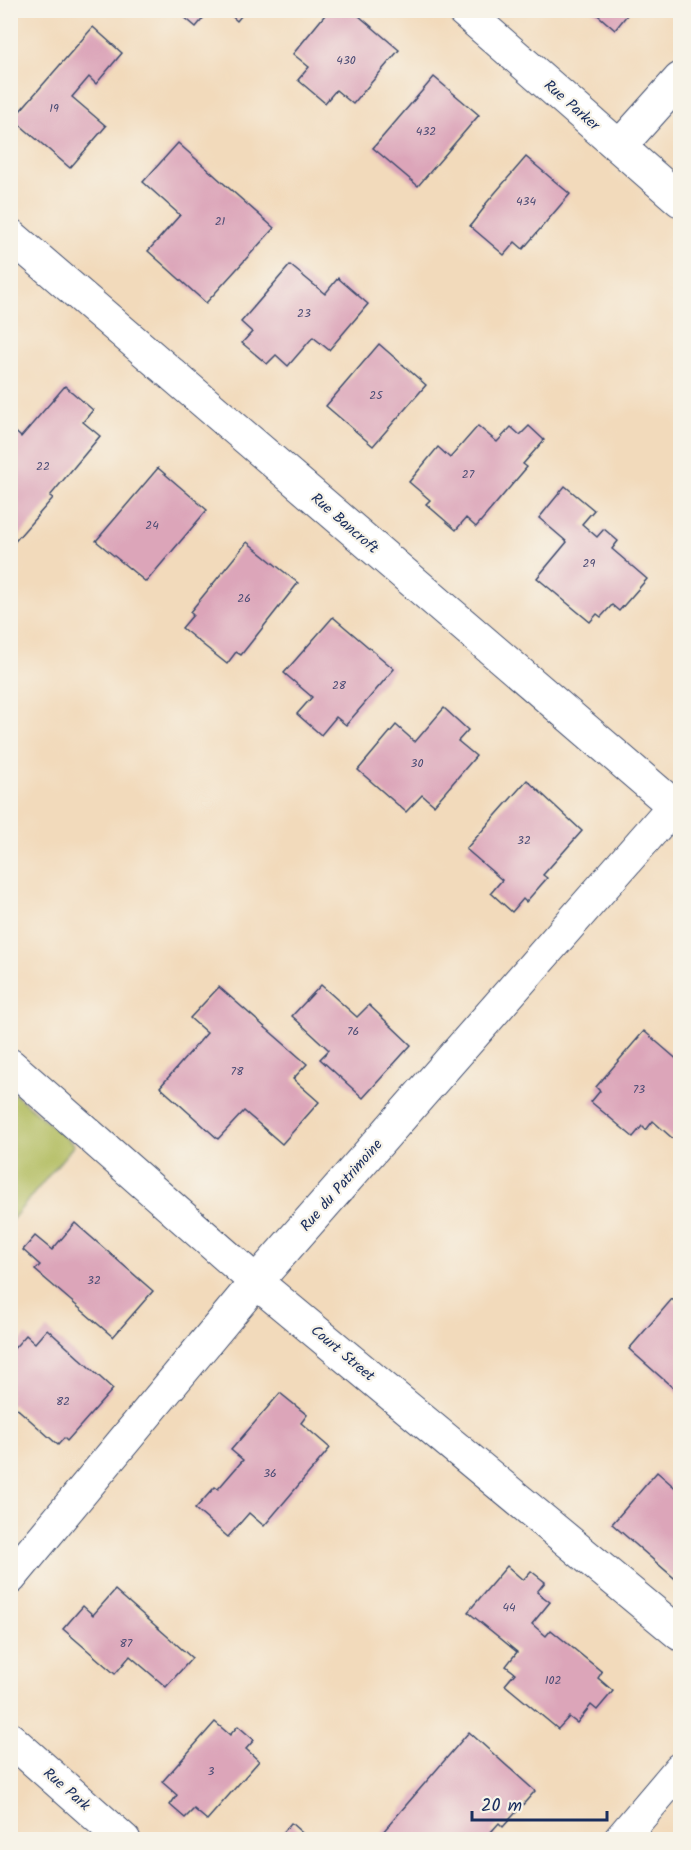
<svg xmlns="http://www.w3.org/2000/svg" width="691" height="1850" viewBox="0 0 691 1850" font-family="Kalam,sans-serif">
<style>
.green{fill:#b1bc5e;stroke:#66765e;stroke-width:1.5}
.building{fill:#dca5b9}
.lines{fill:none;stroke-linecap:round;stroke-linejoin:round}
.street-casing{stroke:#3b496c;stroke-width:35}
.secondary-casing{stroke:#3b496c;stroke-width:35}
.street{stroke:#fff;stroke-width:33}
.secondary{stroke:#fff;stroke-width:33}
.labels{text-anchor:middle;stroke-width:4.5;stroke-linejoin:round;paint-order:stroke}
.number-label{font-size:12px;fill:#4b4c75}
.street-label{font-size:15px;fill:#1b2f5e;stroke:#f7f3e8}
</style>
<rect width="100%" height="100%" fill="#f7f3e8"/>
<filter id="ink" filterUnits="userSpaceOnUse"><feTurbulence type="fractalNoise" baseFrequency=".0167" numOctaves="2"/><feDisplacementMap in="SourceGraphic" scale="12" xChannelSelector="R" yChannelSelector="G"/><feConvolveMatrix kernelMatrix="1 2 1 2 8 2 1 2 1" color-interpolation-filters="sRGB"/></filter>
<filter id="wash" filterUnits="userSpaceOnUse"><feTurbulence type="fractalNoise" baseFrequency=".008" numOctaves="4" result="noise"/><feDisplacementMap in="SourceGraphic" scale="24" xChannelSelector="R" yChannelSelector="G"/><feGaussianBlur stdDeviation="1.35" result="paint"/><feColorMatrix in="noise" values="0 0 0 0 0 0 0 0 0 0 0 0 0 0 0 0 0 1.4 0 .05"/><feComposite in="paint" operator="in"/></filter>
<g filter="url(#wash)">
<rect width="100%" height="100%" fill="#f2dabb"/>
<path class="green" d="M11,1091L74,1145L11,1221Z"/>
<g id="blocks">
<g class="building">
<path d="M176,10H210L196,27Z"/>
<path d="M225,10H246L237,21Z"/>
<path d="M329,10H352L399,50L353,104L336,90L325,103L298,80L309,67L293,54Z"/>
<path d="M592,10H631L615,30Z"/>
<path d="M93,27L122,53L96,84L89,77L72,97L106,126L70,168L13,119Z"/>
<path d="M434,77L479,115L418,186L373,148Z"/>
<path d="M178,143L274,228L206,303L148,251L180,215L143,182Z"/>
<path d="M526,157L570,194L523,249L515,242L504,255L470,226L484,208L483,207Z"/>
<path d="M290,265L325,294L338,278L368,304L329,350L313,337L288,366L276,355L267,364L242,343L252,332L241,322Z"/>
<path d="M379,344L426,385L373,446L326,406Z"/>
<path d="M65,386L93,410L83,422L100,436L50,496L53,498L10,547V427L21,437Z"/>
<path d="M478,426L497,442L511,427L520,435L529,426L544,440L523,464L527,467L476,527L466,518L456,530L426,504L430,500L409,482L438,447L450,458Z"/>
<path d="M158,468L207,510L146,582L96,541Z"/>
<path d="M565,486L594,510L582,524L597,537L604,529L618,541L612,549L647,579L619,611L612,605L601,617L597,614L590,622L537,578L567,542L539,518Z"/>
<path d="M247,542L298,583L241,655L236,652L227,664L182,628L193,615L190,612Z"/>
<path d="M333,617L394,669L346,725L336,717L321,735L297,714L312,697L284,673Z"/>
<path d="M444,708L468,730L458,741L476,756L434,805L422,795L406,812L358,770L396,725L415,742Z"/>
<path d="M527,780L582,831L543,875L547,878L526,902L523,899L512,912L491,893L502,880L466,849Z"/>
<path d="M321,985L357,1017L369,1005L411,1045L363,1098L320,1059L329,1050L292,1016Z"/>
<path d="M219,987L307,1064L293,1079L319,1102L282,1144L244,1111L218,1139L160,1087L207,1033L190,1018Z"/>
<path d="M644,1031L680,1062V1145L653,1121L646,1130L642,1126L633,1137L591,1102L600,1091L596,1087Z"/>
<path d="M75,1223L153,1291L113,1337L35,1270L40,1265L23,1250L35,1236L52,1250Z"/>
<path d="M672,1299L680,1307V1394L629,1349Z"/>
<path d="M47,1329L113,1389L67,1441L64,1438L58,1445L12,1404L10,1406V1353L26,1335L35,1343Z"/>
<path d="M280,1393L307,1415L301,1423L330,1448L264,1526L249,1513L228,1537L195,1509L215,1487L218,1489L243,1460L231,1450Z"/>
<path d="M657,1472L680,1492V1583L612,1524Z"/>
<path d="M507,1566L523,1580L531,1571L545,1582L537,1592L550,1602L532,1624L546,1636L551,1630L602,1672L598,1678L613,1691L597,1710L591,1705L577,1723L569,1717L558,1729L505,1685L515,1673L506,1666L517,1652L468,1612Z"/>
<path d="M115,1590L192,1658L166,1687L130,1656L115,1674L63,1629L83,1606L93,1615Z"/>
<path d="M215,1722L230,1735L238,1726L254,1740L246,1749L259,1761L207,1820L194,1809L185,1818L170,1805L177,1795L162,1782Z"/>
<path d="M469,1732L535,1791L503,1827L499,1823L491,1832L500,1840H376Z"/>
<path d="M291,1823L310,1840H277Z"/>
</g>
</g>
</g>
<g filter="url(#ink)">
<use href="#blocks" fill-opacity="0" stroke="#3b496c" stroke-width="1.5"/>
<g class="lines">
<defs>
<g id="street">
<path d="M463,10L680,200"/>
<path d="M620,146L680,79"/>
<path d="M10,235L680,811"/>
<path d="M10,1065L256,1282L680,1634"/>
<path d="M10,1578L256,1282L680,799"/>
<path d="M10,1739L124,1840"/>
</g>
<path id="secondary" d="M620,1840L680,1769"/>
</defs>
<use href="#street" class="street-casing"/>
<use href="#secondary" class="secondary-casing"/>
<use href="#street" class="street"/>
<use href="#secondary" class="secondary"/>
</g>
</g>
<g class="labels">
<g class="number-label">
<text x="346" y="64">430</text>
<text x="54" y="112">19</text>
<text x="426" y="135">432</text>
<text x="526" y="205">434</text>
<text x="220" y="225">21</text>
<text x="304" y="317">23</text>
<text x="376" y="399">25</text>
<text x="43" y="470">22</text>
<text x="468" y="478">27</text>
<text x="152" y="529">24</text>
<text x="589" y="567">29</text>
<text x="244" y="602">26</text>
<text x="339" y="689">28</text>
<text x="417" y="767">30</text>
<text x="524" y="844">32</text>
<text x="353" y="1035">76</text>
<text x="237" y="1075">78</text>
<text x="639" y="1093">73</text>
<text x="94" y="1284">32</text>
<text x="63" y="1405">82</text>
<text x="270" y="1477">36</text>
<text x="509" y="1611">44</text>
<text x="126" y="1647">87</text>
<text x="553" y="1684">102</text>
<text x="211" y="1775">3</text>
</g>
<g class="street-label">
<text transform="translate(572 105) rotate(41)" y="5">Rue Parker</text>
<text transform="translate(345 523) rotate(41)" y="5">Rue Bancroft</text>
<text transform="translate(341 1185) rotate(-49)" y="5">Rue du Patrimoine</text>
<text transform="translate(343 1353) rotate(40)" y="5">Court Street</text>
<text transform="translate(67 1789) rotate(41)" y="5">Rue Park</text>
</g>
</g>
<rect width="691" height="1850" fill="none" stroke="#f7f3e8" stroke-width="36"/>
<path d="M472 1811v9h135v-9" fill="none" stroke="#1b2f5e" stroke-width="3"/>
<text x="481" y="1811" font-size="18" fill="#1b2f5e" stroke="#f7f3e8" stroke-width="4.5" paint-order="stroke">20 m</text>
</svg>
